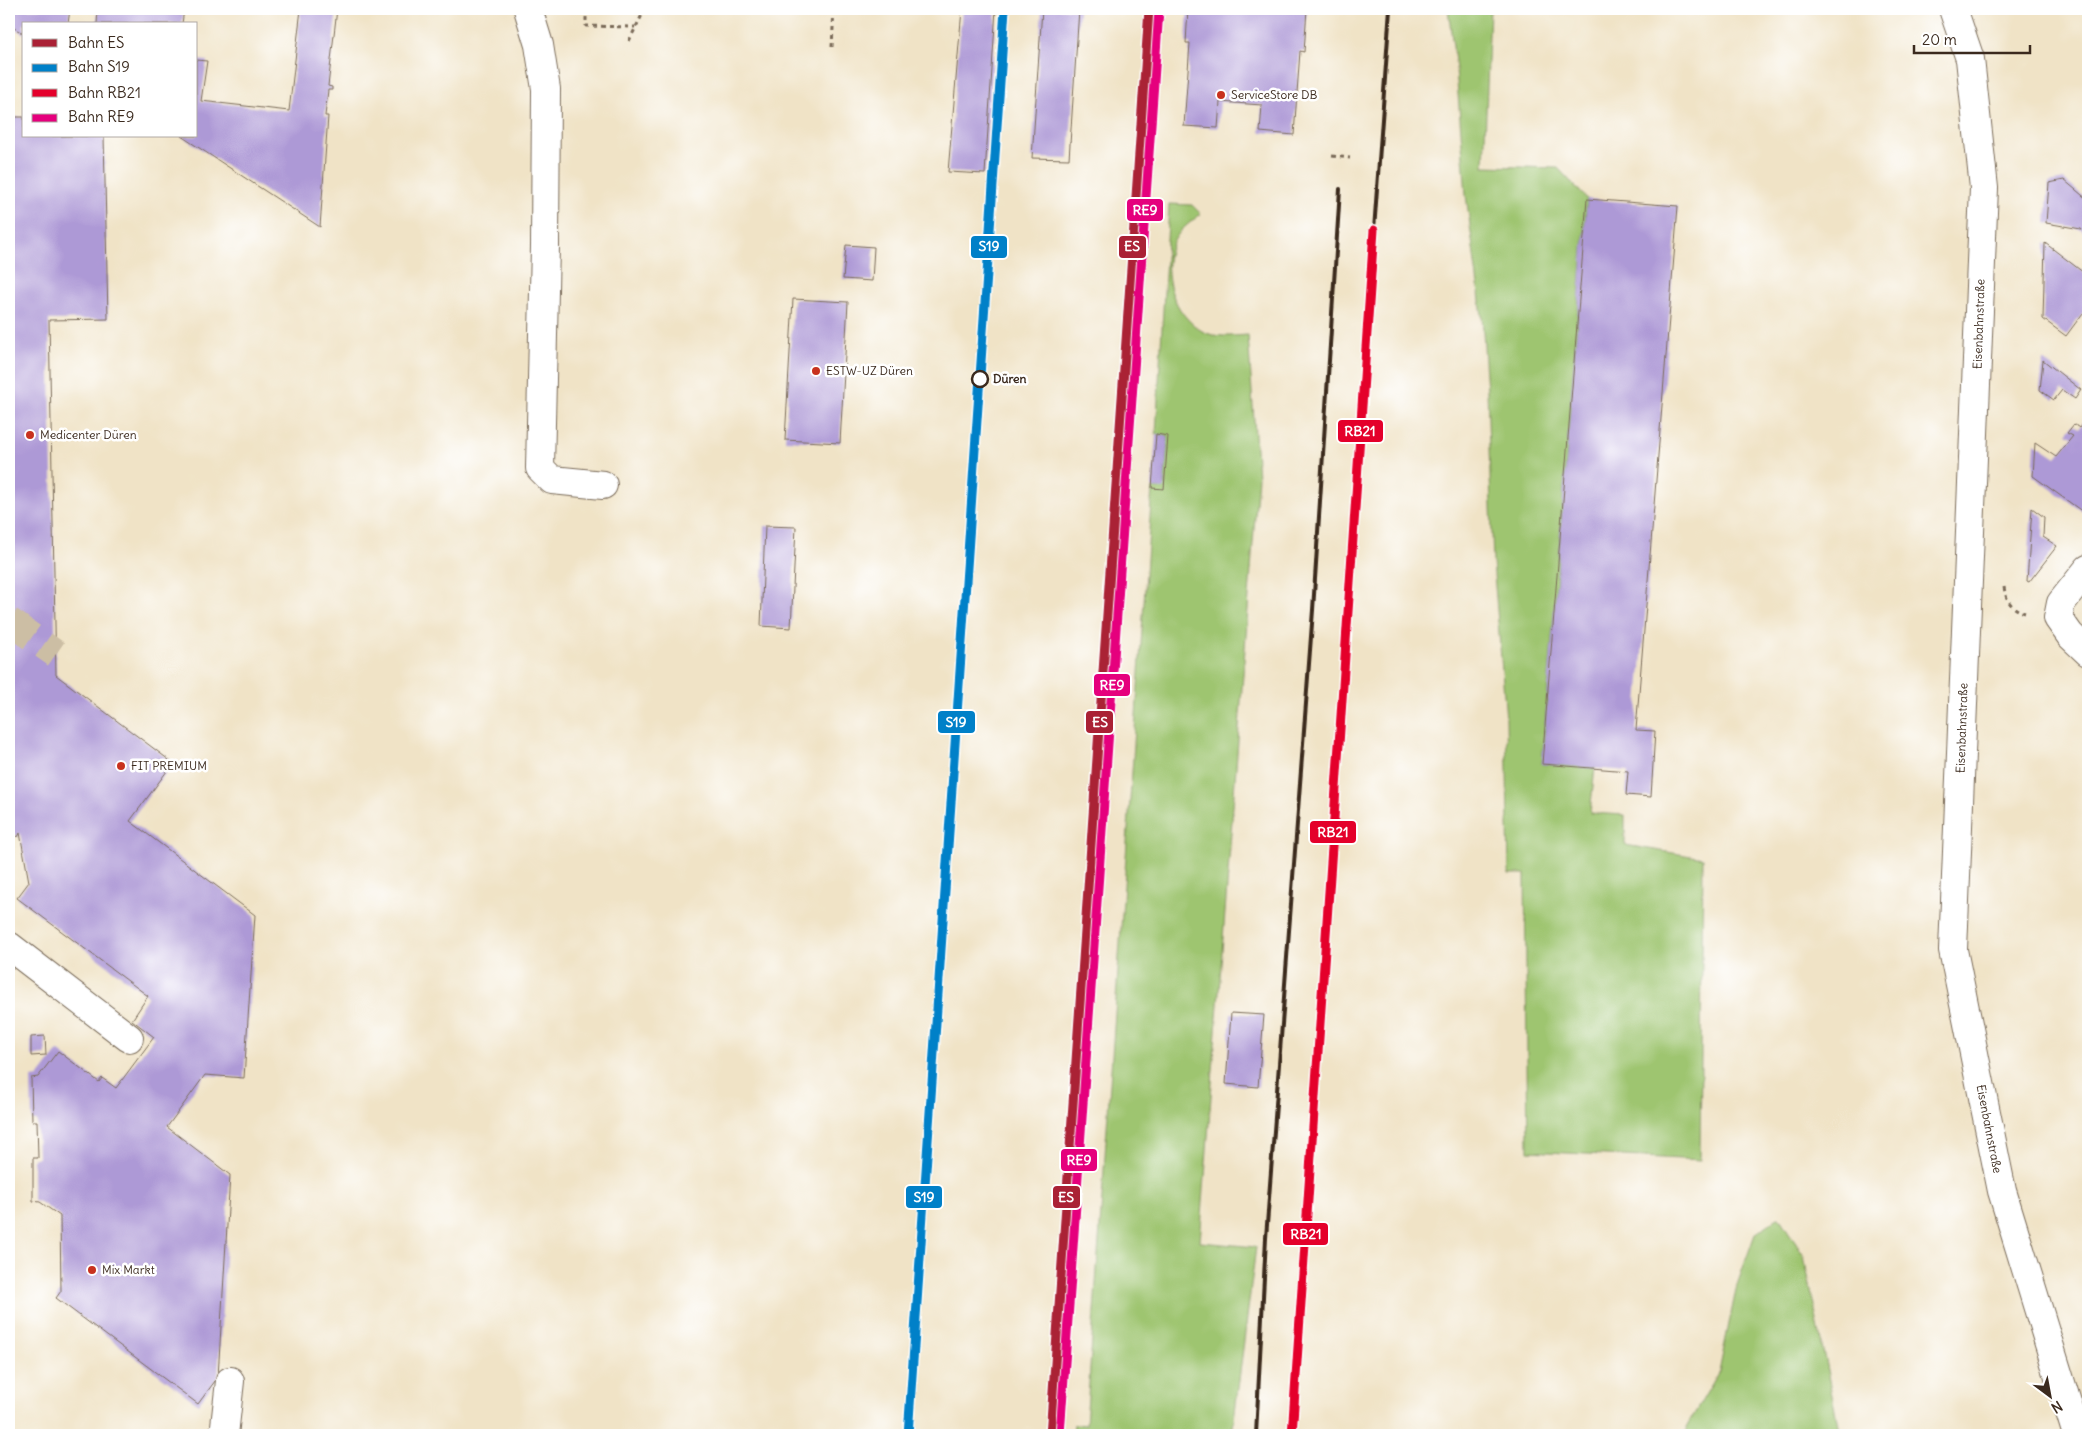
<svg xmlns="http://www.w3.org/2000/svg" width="2097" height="1444" viewBox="0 0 2097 1444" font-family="Delius,sans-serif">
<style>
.green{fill:#9ec570;stroke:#6c7847}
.building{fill:#ad99d6}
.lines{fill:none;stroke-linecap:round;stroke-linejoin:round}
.minor-tunnel{stroke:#ccbea4;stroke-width:28;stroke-dasharray:28 14;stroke-linecap:butt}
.minor-casing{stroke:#7a6b59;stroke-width:30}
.path{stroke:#7a6b59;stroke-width:3;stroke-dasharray:4 4;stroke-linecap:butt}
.minor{stroke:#fff;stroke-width:28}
.rail{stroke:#3b2a1e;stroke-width:4}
.rail-1-casing{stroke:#fff;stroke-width:12}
.rail-2-casing{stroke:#fff;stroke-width:12}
.rail-3-casing{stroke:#fff;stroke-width:12}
.rail-4-casing{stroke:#fff;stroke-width:12}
.rail-1{stroke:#aa2135;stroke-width:9}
.rail-2{stroke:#0080c8;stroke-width:9}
.rail-3{stroke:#e4002b;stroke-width:9}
.rail-4{stroke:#e5007d;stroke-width:9}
.poi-dot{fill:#c8321e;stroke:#fff;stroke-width:2}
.stop-dot{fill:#fff;stroke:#3b2a1e;stroke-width:2.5}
.labels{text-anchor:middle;stroke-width:5;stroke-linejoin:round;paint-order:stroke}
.poi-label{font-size:12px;fill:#3b2a1e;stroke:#fff;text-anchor:start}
.street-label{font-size:12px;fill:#3b2a1e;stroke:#fff}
.stop-label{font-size:12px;font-weight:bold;fill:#3b2a1e;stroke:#fff;text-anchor:start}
.line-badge{stroke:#fff;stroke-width:2}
.badge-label{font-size:14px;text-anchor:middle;font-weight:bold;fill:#fff}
</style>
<rect width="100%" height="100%" fill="#fff"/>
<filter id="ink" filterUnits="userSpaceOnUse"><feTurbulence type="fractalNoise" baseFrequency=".02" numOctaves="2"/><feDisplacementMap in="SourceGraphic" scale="10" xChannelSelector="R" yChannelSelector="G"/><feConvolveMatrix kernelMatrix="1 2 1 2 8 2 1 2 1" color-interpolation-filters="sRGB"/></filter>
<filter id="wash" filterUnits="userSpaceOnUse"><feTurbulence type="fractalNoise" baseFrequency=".0096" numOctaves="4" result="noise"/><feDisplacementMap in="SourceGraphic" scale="20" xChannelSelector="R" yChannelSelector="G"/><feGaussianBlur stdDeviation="1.12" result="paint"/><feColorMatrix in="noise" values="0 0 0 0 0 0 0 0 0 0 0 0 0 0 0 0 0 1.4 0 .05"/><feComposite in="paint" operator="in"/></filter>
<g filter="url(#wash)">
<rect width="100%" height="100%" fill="#f0e3c6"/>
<g class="green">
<path d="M1448,9H1490L1484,166L1558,168L1587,199L1542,764L1595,768L1590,813L1625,815V845L1703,858L1700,1160L1528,1151L1525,874H1509L1506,719L1493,562L1487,391L1482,316L1466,195L1456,69Z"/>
<path d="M1169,204L1192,205L1201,214C1190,222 1177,232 1172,245C1160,275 1174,314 1202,331C1214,338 1233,336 1248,335L1258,477L1200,1242L1256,1247L1232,1435H1073L1074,1424L1086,1425L1152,488H1164L1168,436L1156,434Z"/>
<path d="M1779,1217L1804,1256L1840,1435H1687L1686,1428L1719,1372L1737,1285L1755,1234Z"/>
</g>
<g id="blocks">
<g class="building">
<path d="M9,9H70L68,24H24V34L9,25Z"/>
<path d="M98,9H184L182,24H97Z"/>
<path d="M301,9H337L328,86L332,87V90H328L325,116H328L320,227L181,136H196V60L207,61L201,101L289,111Z"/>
<path d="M962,9H996L985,174L948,172Z"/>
<path d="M1042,9H1079L1069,159L1032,158Z"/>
<path d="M1188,9H1307L1304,52L1300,51L1294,135L1260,132L1262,105L1220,102L1218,128L1184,126L1190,43H1186Z"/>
<path d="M9,117H24V136H104L108,319L49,320L56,675L173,763L130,821L255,915L244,1078L205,1075L167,1127L230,1175L218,1377L198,1404L56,1298L61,1291L60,1216L40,1202L33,1201V1158H38L37,1121H32L31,1078L38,1077L58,1051L99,1082L102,1078L116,1088L154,1037L132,1020L148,996L17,898L29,882L20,833L18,837L9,830L11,808L9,806Z"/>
<path d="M2064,180L2088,200V235L2081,229L2046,223L2049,183Z"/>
<path d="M1587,199L1678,206L1636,730L1655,731L1651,797L1626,795L1628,771L1542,764Z"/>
<path d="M2045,243L2088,276V317L2083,313L2066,336L2043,319Z"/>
<path d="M846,245L874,247L872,281L843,279Z"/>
<path d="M793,299L848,302L840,443L785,440Z"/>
<path d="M2043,360L2081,390L2075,399L2062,390L2054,400L2040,390Z"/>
<path d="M2088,417V506L2083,512L2033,476L2035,443L2056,457L2073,436L2067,433L2074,424L2079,428Z"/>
<path d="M1156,434L1168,436L1164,489L1152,488Z"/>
<path d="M2032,508L2044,517L2043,537L2057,546L2029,582L2027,581Z"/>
<path d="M765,526L796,527L791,628L761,626Z"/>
<path d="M1231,1013L1264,1015L1258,1087L1226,1084Z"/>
<path d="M45,1036L46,1055L31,1056V1037Z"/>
</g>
</g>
</g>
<g filter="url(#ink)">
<use href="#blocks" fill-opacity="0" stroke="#7a6b59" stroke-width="1"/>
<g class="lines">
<path class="minor-tunnel" d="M9,621L56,654"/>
<defs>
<g id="minor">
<path d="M528,9L539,45L546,89L545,246L540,468L552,480L603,485"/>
<path d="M1953,9L1970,59L1984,188L1953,950L2002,1191L2077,1435"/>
<path d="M2088,569L2061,603L2058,618L2070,635L2088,652"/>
<path d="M9,946L129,1038"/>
<path d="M224,1435L230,1381"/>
</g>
</defs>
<use href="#minor" class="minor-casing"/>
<g class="path">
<path d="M586,9V26L635,27"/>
<path d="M629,41L645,9"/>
<path d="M832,47L834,9"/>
<path d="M1332,156L1350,158"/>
<path d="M2004,587C2006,601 2012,609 2025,613"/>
</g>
<use href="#minor" class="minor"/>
<g class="rail">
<path d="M1374,230L1390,9"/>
<path d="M1256,1435L1266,1238L1313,610L1340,189"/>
</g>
<defs>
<path id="rail-1" d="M1050,1435L1149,9"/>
<path id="rail-2" d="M908,1435L1005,9"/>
<path id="rail-3" d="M1292,1435L1374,230"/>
<path id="rail-4" d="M1060,1435L1159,10"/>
</defs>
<use href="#rail-1" class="rail-1-casing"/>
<use href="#rail-2" class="rail-2-casing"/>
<use href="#rail-3" class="rail-3-casing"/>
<use href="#rail-4" class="rail-4-casing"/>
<use href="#rail-1" class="rail-1"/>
<use href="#rail-2" class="rail-2"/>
<use href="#rail-3" class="rail-3"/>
<use href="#rail-4" class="rail-4"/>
</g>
</g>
<g class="poi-dot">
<circle cx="1221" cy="95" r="5"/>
<circle cx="816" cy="371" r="5"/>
<circle cx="30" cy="435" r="5"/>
<circle cx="121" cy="766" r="5"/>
<circle cx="92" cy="1270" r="5"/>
</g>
<circle class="stop-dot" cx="980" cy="379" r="8"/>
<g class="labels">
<g class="poi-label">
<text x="1231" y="99">ServiceStore DB</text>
<text x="826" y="375">ESTW-UZ Düren</text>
<text x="40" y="439">Medicenter Düren</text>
<text x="131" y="770">FIT PREMIUM</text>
<text x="102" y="1274">Mix Markt</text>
</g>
<g class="street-label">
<text transform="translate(1979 324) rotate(-88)" y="4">Eisenbahnstraße</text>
<text transform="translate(1962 728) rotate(-88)" y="4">Eisenbahnstraße</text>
<text transform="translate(1989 1129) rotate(79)" y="4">Eisenbahnstraße</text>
</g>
<g class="stop-label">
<text x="993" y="383">Düren</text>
</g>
</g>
<g class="line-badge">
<rect x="1126" y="198" width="38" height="24" rx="5" fill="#e5007d"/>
<rect x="1118" y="235" width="29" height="24" rx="5" fill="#aa2135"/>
<rect x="970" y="235" width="38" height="24" rx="5" fill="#0080c8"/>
<rect x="1337" y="419" width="47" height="24" rx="5" fill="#e4002b"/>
<rect x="1093" y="673" width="38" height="24" rx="5" fill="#e5007d"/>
<rect x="937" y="710" width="39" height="24" rx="5" fill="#0080c8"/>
<rect x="1085" y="710" width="29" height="24" rx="5" fill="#aa2135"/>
<rect x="1309" y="820" width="48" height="24" rx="5" fill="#e4002b"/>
<rect x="1060" y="1148" width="38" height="24" rx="5" fill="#e5007d"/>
<rect x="905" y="1185" width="38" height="24" rx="5" fill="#0080c8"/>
<rect x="1052" y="1185" width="29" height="24" rx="5" fill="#aa2135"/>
<rect x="1282" y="1222" width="47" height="24" rx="5" fill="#e4002b"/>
</g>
<g class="badge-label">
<text x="1145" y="215">RE9</text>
<text x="1132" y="251">ES</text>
<text x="989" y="251">S19</text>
<text x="1360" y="436">RB21</text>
<text x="1112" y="690">RE9</text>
<text x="956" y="727">S19</text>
<text x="1100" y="727">ES</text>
<text x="1333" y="837">RB21</text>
<text x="1079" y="1165">RE9</text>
<text x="924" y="1202">S19</text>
<text x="1066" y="1202">ES</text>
<text x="1306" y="1239">RB21</text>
</g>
<rect width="2097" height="1444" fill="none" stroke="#fff" stroke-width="30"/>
<rect x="22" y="22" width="175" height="115" fill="#ffffff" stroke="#b1aaa5"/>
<rect x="32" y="39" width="25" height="8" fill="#aa2135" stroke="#b1aaa5"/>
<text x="68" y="48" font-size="15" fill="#3b2a1e">Bahn ES</text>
<rect x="32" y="64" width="25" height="8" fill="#0080c8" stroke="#b1aaa5"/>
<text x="68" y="72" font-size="15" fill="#3b2a1e">Bahn S19</text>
<rect x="32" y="89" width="25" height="8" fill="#e4002b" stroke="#b1aaa5"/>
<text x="68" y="98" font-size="15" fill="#3b2a1e">Bahn RB21</text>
<rect x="32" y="114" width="25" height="8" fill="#e5007d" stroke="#b1aaa5"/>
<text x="68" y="122" font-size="15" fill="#3b2a1e">Bahn RE9</text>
<g transform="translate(2050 1396) rotate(148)" stroke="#ffffff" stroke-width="4" paint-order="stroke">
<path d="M0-4L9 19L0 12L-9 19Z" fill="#3b2a1e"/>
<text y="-8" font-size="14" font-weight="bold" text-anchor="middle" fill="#3b2a1e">N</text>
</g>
<path d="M1914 45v8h116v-8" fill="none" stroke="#3b2a1e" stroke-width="2.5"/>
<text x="1922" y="45" font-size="15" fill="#3b2a1e" stroke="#ffffff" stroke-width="4" paint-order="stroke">20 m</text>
</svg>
